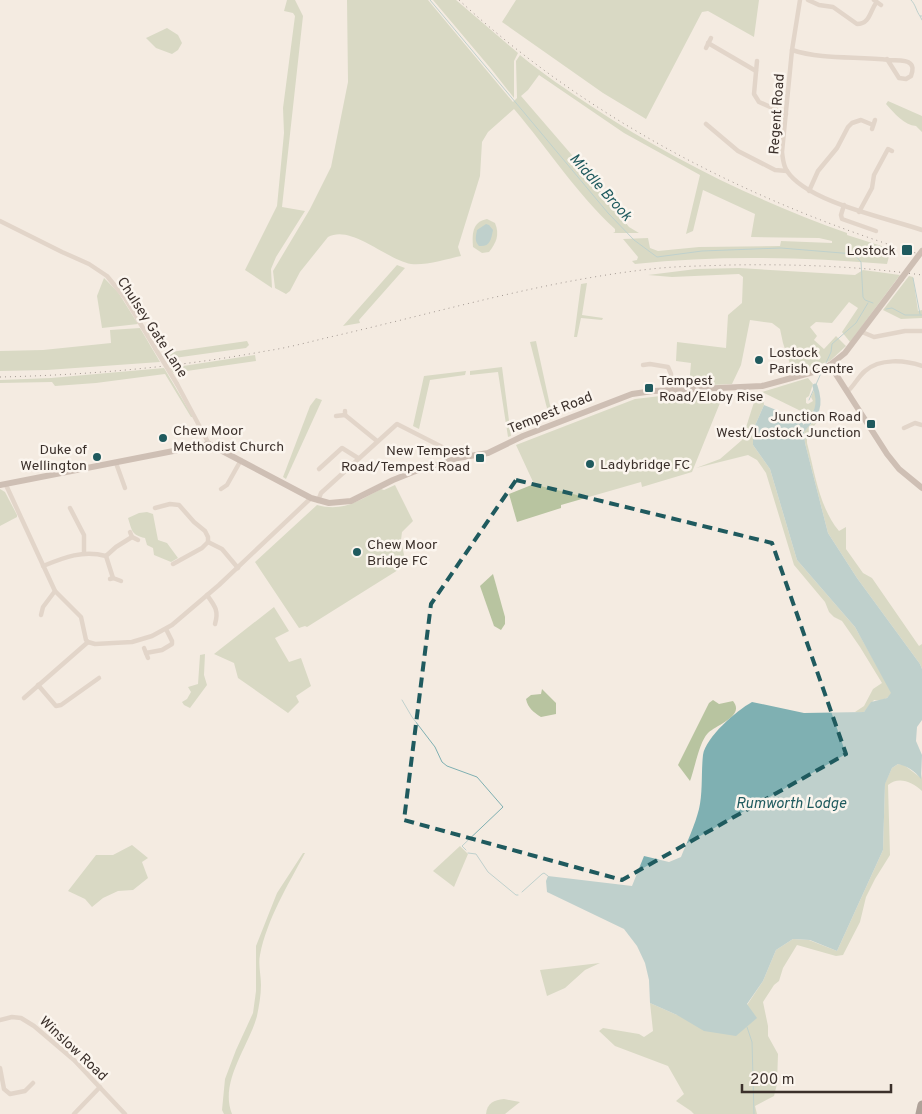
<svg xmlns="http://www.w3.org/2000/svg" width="922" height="1114" viewBox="0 0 922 1114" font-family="Overpass,sans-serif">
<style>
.green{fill:#b8c4a0}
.water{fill:#7fb0b2}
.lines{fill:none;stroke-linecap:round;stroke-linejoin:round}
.stream{stroke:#7fb0b2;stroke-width:1}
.canal{stroke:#7fb0b2;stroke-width:5}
.street{stroke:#cdbbac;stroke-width:4.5}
.secondary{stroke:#a18a7d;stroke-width:6}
.highway{stroke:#5c4a42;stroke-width:9}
.rail{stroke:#3b302b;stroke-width:1;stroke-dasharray:1 4;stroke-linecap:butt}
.street-bridge{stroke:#cdbbac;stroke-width:4.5}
.secondary-bridge{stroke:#a18a7d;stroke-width:6}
.marked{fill:none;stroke:#1f5a5e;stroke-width:4;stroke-dasharray:10 6;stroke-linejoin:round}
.poi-dot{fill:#1f5a5e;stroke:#fbf5ee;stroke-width:2}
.labels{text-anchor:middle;stroke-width:5;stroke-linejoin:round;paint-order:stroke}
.street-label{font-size:14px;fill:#3b302b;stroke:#fbf5ee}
.poi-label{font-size:14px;fill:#3b302b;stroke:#fbf5ee;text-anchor:start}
.water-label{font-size:15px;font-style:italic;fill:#1f5a5e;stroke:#fbf5ee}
</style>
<rect width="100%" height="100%" fill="#f4ebe1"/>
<g class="green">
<path d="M287,0H295L303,16L282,207L305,211L276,257L271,269L272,288L245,270L277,206L284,133L283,108L295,16L293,13L284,11Z"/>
<path d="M347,0H428L513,102L517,98L516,61L520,55C543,74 567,90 591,106C671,159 757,201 847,233V235L891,249L887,264C803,257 718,255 635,264L632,261L637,260L638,257L623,239L648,238L650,248L658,251L699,247L780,246L781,241L832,243V241L819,238L751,237L755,214L703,190L693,231L686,234L700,175L624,133L539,75L528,90L521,96L571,154L629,227L639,233H613L615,232V229C576,193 548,149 514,109L488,132L482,142L480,176L458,247L461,256C447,259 424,266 411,264C387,260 351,224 328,237L300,272L290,291L286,294L275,288L273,271L310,209L331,167L348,82Z"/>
<path d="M433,0H456L518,53L514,61V98L492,70Z"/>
<path d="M516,0H759L754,37L708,11L702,12L646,119L603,93L502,22Z"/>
<path d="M167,28L178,35L182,43L178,50L172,54L156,48L146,38Z"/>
<path d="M888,101L922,116V132L916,126C904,125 894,113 886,104Z"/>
<path d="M487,219L495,223C500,235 496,243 489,252L482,253L473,247C472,234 472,222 487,219Z"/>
<path d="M397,265L405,268L359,320L360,323L343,326Z"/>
<path d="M739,268L855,275L863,270L900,275L850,342L842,332L858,308L849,302L832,323L816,322L810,327L817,336L814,340L824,349L836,336L846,346L830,361L793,373L783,343L780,329L772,323L750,320L741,365L732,384L689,386L691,363L676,361L677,342L726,348L728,315L742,303L743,277L739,274L672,277L648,275L696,269Z"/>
<path d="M909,276L913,277L918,311L922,310V318L901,319L883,310Z"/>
<path d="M104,278L118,292L138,324L102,328L97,296Z"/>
<path d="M587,283L582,315L603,318L602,320L581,318L577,337H574L581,284Z"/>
<path d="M140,328L160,362L47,370L0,371V351L43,350L111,343L110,330Z"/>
<path d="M247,341L249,345L246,348L167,359L163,356L164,353Z"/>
<path d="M536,341L553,419L550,420L530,342Z"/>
<path d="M255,355L256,361L173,373L170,368Z"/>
<path d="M502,367L511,436L508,437L498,372L470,375V371Z"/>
<path d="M164,368L193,417H191L165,374L96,383L55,386L52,382L0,383V380L51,378Z"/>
<path d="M466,371L465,375L430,380L419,429L413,426L424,376Z"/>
<path d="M808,378L813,384L809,396L806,398V403L808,404L813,401L811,397L814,390C818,401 818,406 811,416L762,392Z"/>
<path d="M724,393L692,472L642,487L641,482L561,505V508L517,522L509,494L534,484L516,445L635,399L669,395Z"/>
<path d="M763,396L764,405L753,430V445L770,469L797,560L855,627L892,693C887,699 883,701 874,700L864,712H855L864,706L873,689L882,683L860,647L842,621L834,617L829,612L825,602L794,565L766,473L757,460L748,455L696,468L720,459L742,440L755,399Z"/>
<path d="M316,398L322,400L286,479L283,477L310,406Z"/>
<path d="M814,421L817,422L807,435V443C815,473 819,507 839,531L846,527V549L863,573L872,578L919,646L922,644V669L920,664L857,578L828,533L805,443L804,431Z"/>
<path d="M395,485L413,521L402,532L401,540L406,565L307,627L305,626L299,628L255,562L317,505C343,512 358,501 381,489L384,490Z"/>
<path d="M0,489L5,492L17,515V517L0,526Z"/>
<path d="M147,512L153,514L158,540L167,543L178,558L171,562L154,555L153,548L147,545L145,538C131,535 132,530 128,518L139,513Z"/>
<path d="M493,574L505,617V624L501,630L494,626L480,586Z"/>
<path d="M274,607L289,631L275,638L289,662L301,658L311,686L296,696L299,702L288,713L238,678L234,663L214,654Z"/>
<path d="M205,654L204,675L207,685L190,708L184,705L182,702L187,699L191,692L188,687L198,684L200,655Z"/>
<path d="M542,689L556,703V714L541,717C533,712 528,708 526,699L531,695L541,694Z"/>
<path d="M713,700L719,704L733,701C745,716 718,724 708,733C699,742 695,768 690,781L678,765L709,703Z"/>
<path d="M898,764L904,765L921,778L922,774V791C912,782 899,776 888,785L890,855L875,879L866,897L860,922L843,955L836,956L797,945L783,968L779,981L774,985L763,1002L768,1026V1036L778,1054L777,1084L774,1096L755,1106L757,1114H694L691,1111L676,1101L684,1094L668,1066L615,1046L599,1031L603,1028L639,1034L644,1037L653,1031L650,1003L677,1015L747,1005L763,981L776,950L793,939L809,940L837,951L883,850L885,783L892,768Z"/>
<path d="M132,845L148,858L142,862L148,878L133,890L118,891L103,898L92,907L85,899L68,891L96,855H113Z"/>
<path d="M460,846L468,854L454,887L433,871Z"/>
<path d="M303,853H305C288,885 267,919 260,955C258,964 261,975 261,985C261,995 259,1006 257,1016C249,1046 219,1082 232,1114H224L222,1110L225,1079L236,1050L253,1013L256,991V946L277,893Z"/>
<path d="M600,963L585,970L565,988L547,996L540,970Z"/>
<path d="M504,1099L520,1102L505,1114H486C487,1103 494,1100 504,1099Z"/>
</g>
<g class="water">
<path d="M486,224L489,225L493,230C491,240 490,247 479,246C474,241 476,236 477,230Z"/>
<path d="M764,405L803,421L805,443L828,533L857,578L920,664L922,669V720L917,727L916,741L922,755L921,779C915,771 907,766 898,764L892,768L885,784L883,850L837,951L810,940L793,939L776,950L763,981L747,1004L757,1018L736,1036L704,1031L677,1015L650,1003L649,980L645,963L637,946L624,929L547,892L546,881L548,876L632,886L644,856L669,862L681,857C687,842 695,825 699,809C703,792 701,773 703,755C706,737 736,711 752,702L804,713L864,712L871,702L887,698L891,693L855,627L797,560L770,469L753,445V430Z"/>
</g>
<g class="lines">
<g class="stream">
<path d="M430,0L608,213L634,240L657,257L702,251L781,248L854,254L861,262L863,297L865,300L873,303"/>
<path d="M911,0C916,5 916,11 920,16"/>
<path d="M922,16H920L922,20"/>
<path d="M913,278L920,314"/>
<path d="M886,309L892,308L905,315H922"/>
<path d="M826,363L831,352L832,344L856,323L868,303"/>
<path d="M809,400L822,371"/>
<path d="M402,700L412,717L435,747L442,762L447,766L477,777L503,807L462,846L466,850"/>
<path d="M468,853L476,854L488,872L516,895H518"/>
<path d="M522,892L542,874L544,873L548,876"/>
<path d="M747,1027L752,1042L754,1114"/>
</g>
<path class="canal" d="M803,429C817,414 822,406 815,386"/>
<g class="street">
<path d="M800,0L792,50L782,152C783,159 783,165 787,171C807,202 887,218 922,230"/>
<path d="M808,0L819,5L833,7L857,24C870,24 870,11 876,3"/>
<path d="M874,0L881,5"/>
<path d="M708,43L756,71"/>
<path d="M706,48L711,38"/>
<path d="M792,50C823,60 857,56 889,60C894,60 903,60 908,62C914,65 913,70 911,76L906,79L899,78L887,59"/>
<path d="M757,61L754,94L759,102L786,114"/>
<path d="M706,124L738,151L775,170L787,171"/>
<path d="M872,129L875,120"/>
<path d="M809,191L818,171L837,148L848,127L852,123L861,120L873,125"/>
<path d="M844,205L841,215L842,219L876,231"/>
<path d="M859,212L872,188L874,175L888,149L892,151"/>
<path d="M0,221L62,252L89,264L107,276L125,298L155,348"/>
<path d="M862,332L874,337L905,331H922"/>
<path d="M643,365L650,364L668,367L671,374L670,390"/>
<path d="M177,384L209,444"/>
<path d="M847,392C854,386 858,377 865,371C880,358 905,360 922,366"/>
<path d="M345,415L377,441"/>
<path d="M336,416L345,415V411"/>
<path d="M904,428L915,423L922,425"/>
<path d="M116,463L125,488"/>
<path d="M319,469L342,448L358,458"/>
<path d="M6,485L55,591L81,617L86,640L88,642L95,644L132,642L152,636L172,625L219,585L311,498"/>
<path d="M221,489L227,485L241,460"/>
<path d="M318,501L321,493L397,424L452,452L458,458"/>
<path d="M70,508L84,535V553"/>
<path d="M155,508L170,504L179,505L194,522L205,531L208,537V542L202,548L173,564"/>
<path d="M130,532L132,537L138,540"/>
<path d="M208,542L222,549L238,568"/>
<path d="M106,556L113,578"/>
<path d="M43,566C65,557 83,550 106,556L116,547L132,537"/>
<path d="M110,579L113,578L121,581"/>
<path d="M207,595C215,606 219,611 215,624"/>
<path d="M41,615L43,607L55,591"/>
<path d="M144,648L148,658"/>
<path d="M146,653L162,650L172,644V641L166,629"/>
<path d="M38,685L56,706L61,705L99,678"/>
<path d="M24,698L88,642"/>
<path d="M0,1020L12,1017L21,1018L34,1026L74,1060L125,1114"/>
<path d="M0,1068L4,1089L10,1094L25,1091L33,1083"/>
<path d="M74,1114L100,1087"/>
</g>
<g class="secondary">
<path d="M830,365L887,454L899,469L922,488"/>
<path d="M0,485L209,444L311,498L329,503L351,501L393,480L413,472L458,458L488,453L523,436L632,394L653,391L762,386L817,371L830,365L845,353L901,279"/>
</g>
<path class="highway" d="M920,1114L922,1105"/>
<g class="rail">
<path d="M459,0C590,121 752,203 922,255"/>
<path d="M0,377C89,375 179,367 266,351C287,348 309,342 330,337C436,313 542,281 651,269C677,266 704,266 730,265C795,264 857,266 922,275"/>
</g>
<path class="street-bridge" d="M155,348L177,384"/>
<path class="secondary-bridge" d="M901,279L922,251"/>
</g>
<path d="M0 0H922V1114H0ZM516,480L772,543L846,754L622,880L404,820L431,604Z" fill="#f4ebe1" fill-opacity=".55" fill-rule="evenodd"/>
<path class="marked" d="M516,480L772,543L846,754L622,880L404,820L431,604Z"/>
<g class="poi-dot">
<rect x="901" y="244" width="12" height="12" rx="2.5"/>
<circle cx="759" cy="360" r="5"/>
<rect x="644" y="383" width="10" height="10" rx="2.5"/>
<rect x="866" y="419" width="10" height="10" rx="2.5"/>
<circle cx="163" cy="438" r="5"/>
<circle cx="97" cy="457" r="5"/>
<rect x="475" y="453" width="10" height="10" rx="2.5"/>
<circle cx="590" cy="464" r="5"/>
<circle cx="357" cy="552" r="5"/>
</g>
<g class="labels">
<g class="street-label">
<text transform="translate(776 114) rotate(-86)" y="5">Regent Road</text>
<text transform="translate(153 327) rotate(57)" y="5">Chulsey Gate Lane</text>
<text transform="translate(550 412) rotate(-22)" y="5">Tempest Road</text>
<text transform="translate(74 1048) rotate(43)" y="5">Winslow Road</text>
</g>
<g class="poi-label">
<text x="896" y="255" text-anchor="end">Lostock</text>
<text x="769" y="357">Lostock<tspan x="769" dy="16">Parish Centre</tspan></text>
<text x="659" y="385">Tempest<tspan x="659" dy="16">Road/Eloby Rise</tspan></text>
<text x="861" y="421" text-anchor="end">Junction Road<tspan x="861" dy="16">West/Lostock Junction</tspan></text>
<text x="173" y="435">Chew Moor<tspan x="173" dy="16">Methodist Church</tspan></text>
<text x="87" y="454" text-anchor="end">Duke of<tspan x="87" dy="16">Wellington</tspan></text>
<text x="470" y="455" text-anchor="end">New Tempest<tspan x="470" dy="16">Road/Tempest Road</tspan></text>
<text x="600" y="469">Ladybridge FC</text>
<text x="367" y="549">Chew Moor<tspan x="367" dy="16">Bridge FC</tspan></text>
</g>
<g class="water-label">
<text transform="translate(601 187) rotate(48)" y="5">Middle Brook</text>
<text x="791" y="808">Rumworth Lodge</text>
</g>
</g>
<path d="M742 1084v8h149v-8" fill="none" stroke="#3b302b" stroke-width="2.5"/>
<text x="750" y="1084" font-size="15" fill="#3b302b" stroke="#fbf5ee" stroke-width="4" paint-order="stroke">200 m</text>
</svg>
